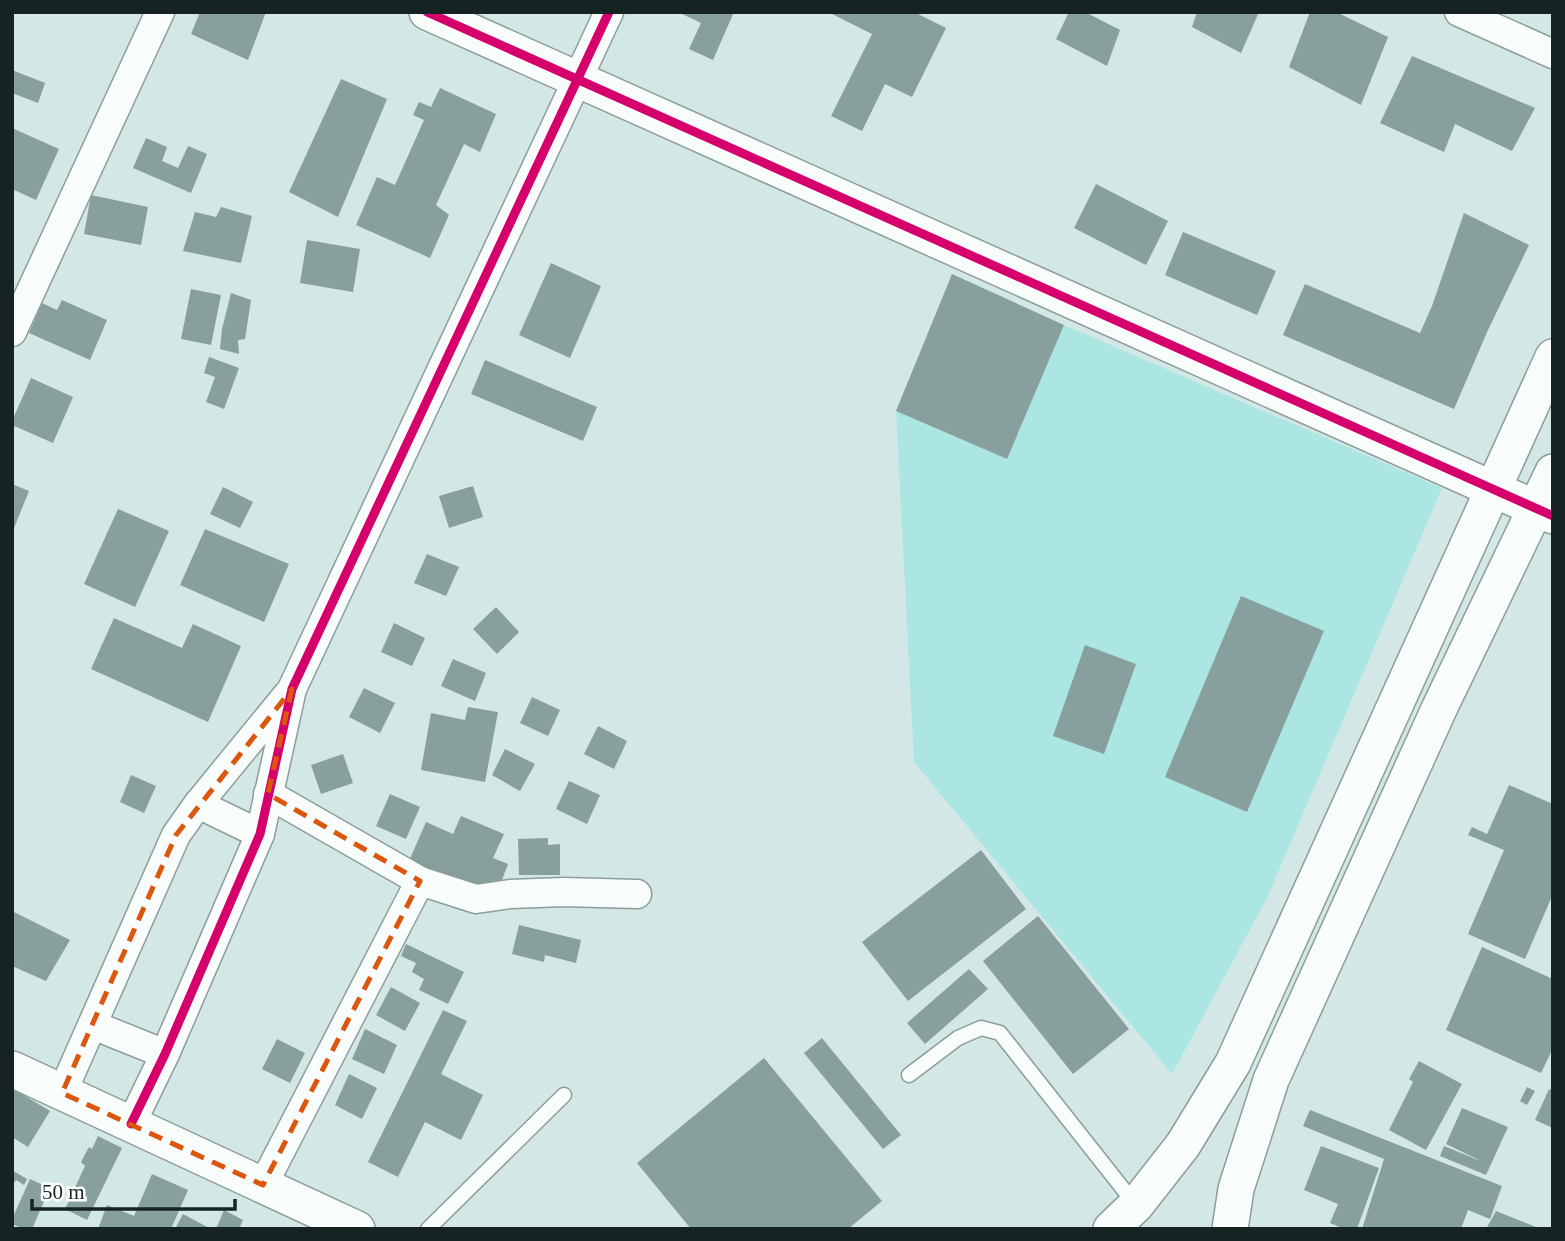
<svg xmlns="http://www.w3.org/2000/svg" width="1565" height="1241" viewBox="0 0 1565 1241" font-family="'Times New Roman',serif">
<style>
.green{fill:#ace6e3}
.building{fill:#879f9d}
.lines{fill:none;stroke-linecap:round;stroke-linejoin:round}
.service-casing{stroke:#8d9d9c;stroke-width:17}
.minor-casing{stroke:#8d9d9c;stroke-width:31}
.tertiary-casing{stroke:#8d9d9c;stroke-width:38}
.service{stroke:#f8fcfb;stroke-width:14}
.minor{stroke:#f8fcfb;stroke-width:28}
.tertiary{stroke:#f8fcfb;stroke-width:35}
.cycleway-casing{stroke:#fff;stroke-width:13}
.cycleway{stroke:#d6006c;stroke-width:9}
.marked{fill:none;stroke:#dd560d;stroke-width:5;stroke-dasharray:14 9;stroke-linejoin:round}
</style>
<rect width="100%" height="100%" fill="#d3e8e6"/>
<path class="green" d="M1064,325L1442,488L1268,896L1172,1074L914,762L896,411L1007,459Z"/>
<g class="building">
<path d="M200,12H266L248,60L191,34Z"/>
<path d="M678,12H734L713,60L689,49L701,23Z"/>
<path d="M828,12H914L946,28L912,97L885,84L862,131L831,116L872,34Z"/>
<path d="M1069,12H1085L1120,30L1107,66L1056,39Z"/>
<path d="M1197,12H1259L1241,53L1192,27Z"/>
<path d="M1310,12H1336L1388,37L1361,105L1289,67Z"/>
<path d="M1412,56L1535,108L1512,151L1455,124L1444,152L1380,123Z"/>
<path d="M12,70L45,83L38,103L12,93Z"/>
<path d="M341,79L387,99L338,217L289,192Z"/>
<path d="M440,88L496,114L480,152L464,144L436,205L449,215L430,258L356,225L377,177L395,185L424,120L413,115L419,102L431,107Z"/>
<path d="M12,128L59,149L36,200L12,189Z"/>
<path d="M146,138L167,147L162,161L178,168L188,146L207,154L191,193L133,168Z"/>
<path d="M1096,184L1168,221L1146,265L1074,228Z"/>
<path d="M91,195L148,207L141,245L84,234Z"/>
<path d="M221,207L252,216L241,263L183,251L195,212L216,217Z"/>
<path d="M1464,213L1529,245L1488,330L1454,409L1283,335L1305,284L1420,333L1432,306Z"/>
<path d="M1183,232L1276,271L1257,315L1165,275Z"/>
<path d="M307,240L360,249L353,292L300,283Z"/>
<path d="M551,263L601,286L570,358L519,335Z"/>
<path d="M952,274L1064,325L1007,459L896,411Z"/>
<path d="M191,289L221,295L211,345L181,339Z"/>
<path d="M231,293L251,300L245,339L238,340L239,354L220,349L222,329Z"/>
<path d="M62,300L107,320L90,360L29,333L42,303L57,310Z"/>
<path d="M209,357L239,368L224,409L206,402L215,377L204,373Z"/>
<path d="M485,360L597,407L583,441L471,394Z"/>
<path d="M31,378L73,397L53,443L12,425V421Z"/>
<path d="M12,484L29,491L12,533Z"/>
<path d="M473,486L483,517L449,528L439,496Z"/>
<path d="M223,487L253,502L240,528L210,514Z"/>
<path d="M118,509L169,531L135,607L84,584Z"/>
<path d="M205,529L289,564L264,622L180,585Z"/>
<path d="M427,554L459,567L446,596L414,583Z"/>
<path d="M1241,596L1324,631L1247,812L1165,777Z"/>
<path d="M496,607L519,632L497,654L473,629Z"/>
<path d="M114,618L182,648L193,624L241,646L208,722L91,669Z"/>
<path d="M394,623L425,638L412,666L381,652Z"/>
<path d="M1085,645L1136,664L1104,754L1053,736Z"/>
<path d="M453,659L486,673L475,701L441,686Z"/>
<path d="M364,688L395,703L380,733L349,717Z"/>
<path d="M532,697L560,710L548,736L520,723Z"/>
<path d="M468,707L498,712L485,782L421,770L431,713L465,720Z"/>
<path d="M598,726L627,741L614,769L584,754Z"/>
<path d="M505,749L535,764L520,791L492,775Z"/>
<path d="M343,754L353,783L321,794L311,765Z"/>
<path d="M131,775L156,786L144,813L120,802Z"/>
<path d="M569,781L600,795L587,824L556,809Z"/>
<path d="M1509,785L1553,804V894L1525,959L1468,934L1504,850L1468,835L1472,827L1487,834Z"/>
<path d="M390,794L420,807L406,839L376,826Z"/>
<path d="M461,816L504,834L493,858L508,864L500,885L472,889L409,861L426,822L453,834Z"/>
<path d="M548,838V845L560,844V875H519L518,839Z"/>
<path d="M981,850L1026,909L908,1001L862,942Z"/>
<path d="M12,911L70,940L46,981L12,966Z"/>
<path d="M1038,916L1129,1029L1073,1074L983,961Z"/>
<path d="M519,925L581,940L576,963L545,955L544,962L512,954Z"/>
<path d="M406,944L464,972L448,1004L419,990L424,979L412,972L416,963L401,956Z"/>
<path d="M1482,947L1553,979V1048L1541,1073L1446,1030Z"/>
<path d="M969,969L988,989L925,1044L907,1023Z"/>
<path d="M391,987L420,1003L405,1031L376,1015Z"/>
<path d="M443,1010L467,1021L441,1074L483,1095L461,1140L425,1122L398,1177L368,1162Z"/>
<path d="M365,1029L397,1045L384,1074L352,1059Z"/>
<path d="M822,1038L901,1135L883,1149L804,1053Z"/>
<path d="M277,1039L305,1053L290,1083L262,1069Z"/>
<path d="M764,1058L882,1201L848,1229H691L637,1163Z"/>
<path d="M1419,1061L1462,1084L1426,1150L1389,1130L1413,1082L1409,1079Z"/>
<path d="M349,1074L377,1088L362,1119L335,1105Z"/>
<path d="M1527,1087L1535,1091L1527,1105L1520,1101Z"/>
<path d="M1549,1089L1553,1091V1128L1535,1120Z"/>
<path d="M15,1090L50,1111L28,1147L12,1137V1094Z"/>
<path d="M1462,1108L1508,1127L1486,1175L1440,1156L1444,1146L1483,1162L1446,1144Z"/>
<path d="M1310,1110L1502,1186L1490,1219L1468,1210L1461,1229H1444L1440,1227L1439,1229H1362L1384,1159L1303,1126Z"/>
<path d="M98,1136L122,1148L87,1220L65,1209L85,1166L81,1162L89,1147L92,1149Z"/>
<path d="M1321,1146L1379,1168L1357,1229H1344L1330,1223L1338,1204L1304,1190Z"/>
<path d="M12,1170L27,1179L24,1185L16,1180L12,1186Z"/>
<path d="M152,1174L188,1190L171,1229H98L107,1205L134,1216Z"/>
<path d="M30,1179L50,1188L32,1229H24L12,1224V1219Z"/>
<path d="M224,1210L243,1220L239,1229H216Z"/>
<path d="M1496,1211L1536,1227L1535,1229H1486Z"/>
<path d="M183,1214L211,1229H175Z"/>
</g>
<g class="lines">
<defs>
<g id="service">
<path d="M909,1075L958,1038L981,1028L1000,1033L1135,1204"/>
<path d="M428,1229L564,1095"/>
</g>
<g id="minor">
<path d="M1459,12L1553,54"/>
<path d="M12,332L160,12"/>
<path d="M198,804L260,834"/>
<path d="M420,881L476,899L510,894L564,892L637,894"/>
<path d="M93,1025L165,1054"/>
<path d="M62,1093L176,835L198,804L288,694"/>
<path d="M131,1124L165,1054L260,834L292,689L609,12"/>
<path d="M263,1185L420,881L268,794"/>
</g>
<g id="tertiary">
<path d="M427,12L1553,516"/>
<path d="M12,1069L357,1229"/>
<path d="M1111,1229L1136,1205L1183,1145L1233,1063L1553,357"/>
<path d="M1230,1229L1236,1189L1271,1080L1439,709L1553,472"/>
</g>
</defs>
<use href="#service" class="service-casing"/>
<use href="#minor" class="minor-casing"/>
<use href="#tertiary" class="tertiary-casing"/>
<use href="#service" class="service"/>
<use href="#minor" class="minor"/>
<use href="#tertiary" class="tertiary"/>
<defs>
<g id="cycleway">
<path d="M427,12L1553,516"/>
<path d="M131,1124L165,1054L260,834L292,689L609,12"/>
</g>
</defs>
<use href="#cycleway" class="cycleway-casing"/>
<use href="#cycleway" class="cycleway"/>
</g>
<path class="marked" d="M292,689L268,794L420,881L263,1185L62,1093L176,835Z"/>
<rect width="1565" height="1241" fill="none" stroke="#152322" stroke-width="28"/>
<path d="M32 1199v10h203v-10" fill="none" stroke="#152322" stroke-width="3.5"/>
<text x="42" y="1199" font-size="21" fill="#152322" stroke="#ffffff" stroke-width="5" paint-order="stroke">50 m</text>
</svg>
